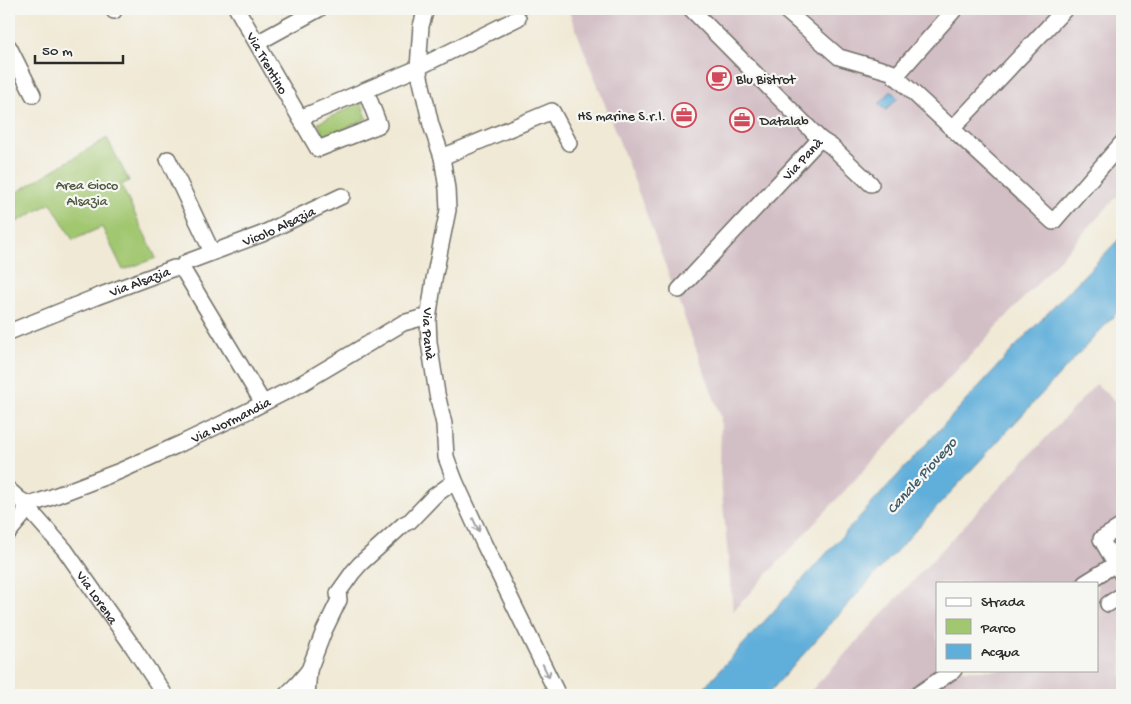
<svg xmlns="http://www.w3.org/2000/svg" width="1131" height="704" viewBox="0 0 1131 704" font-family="'Gochi Hand',sans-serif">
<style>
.industrial{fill:#d2bec5;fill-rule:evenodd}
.green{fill:#a2c771;stroke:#66794e}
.water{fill:#60afda;stroke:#466d82}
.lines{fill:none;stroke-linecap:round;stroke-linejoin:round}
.minor-casing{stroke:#706e66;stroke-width:18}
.minor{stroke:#fff;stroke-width:15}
.oneway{stroke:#a0a0a0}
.labels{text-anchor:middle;stroke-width:4.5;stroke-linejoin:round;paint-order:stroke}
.street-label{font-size:14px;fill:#2b2b2b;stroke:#f6f6f2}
.poi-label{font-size:14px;fill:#2b2b2b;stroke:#f6f6f2;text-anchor:start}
.park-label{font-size:14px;fill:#4f5a40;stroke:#f6f6f2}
.water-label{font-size:15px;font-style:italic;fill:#3e5968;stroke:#f6f6f2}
</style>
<rect width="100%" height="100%" fill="#f6f6f2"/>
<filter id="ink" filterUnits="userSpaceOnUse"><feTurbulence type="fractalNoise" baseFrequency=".02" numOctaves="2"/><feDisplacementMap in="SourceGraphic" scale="10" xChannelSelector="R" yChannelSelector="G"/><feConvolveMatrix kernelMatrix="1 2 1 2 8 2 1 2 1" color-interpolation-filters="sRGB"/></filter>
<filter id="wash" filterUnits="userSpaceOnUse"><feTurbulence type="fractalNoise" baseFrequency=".0096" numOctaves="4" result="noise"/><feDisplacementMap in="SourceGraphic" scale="20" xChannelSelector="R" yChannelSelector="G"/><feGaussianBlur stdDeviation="1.12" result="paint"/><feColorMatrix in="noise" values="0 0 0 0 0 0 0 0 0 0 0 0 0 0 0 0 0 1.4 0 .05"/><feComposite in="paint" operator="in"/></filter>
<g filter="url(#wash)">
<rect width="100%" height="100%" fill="#f0e9d5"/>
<g class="industrial">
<path d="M568,9H1122V191L1045,275L733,611L720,471L721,417L631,172Z"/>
<path d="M1096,384L1122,408V695H807ZM937,583H1097V670H937Z"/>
</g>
<g class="green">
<path d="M361,102L367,118L325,138L318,123Z"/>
<path d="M107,138L129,181L121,185L156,258L123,270L102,227L73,240L51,203L9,226V197Z"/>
</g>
<g class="water">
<path d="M891,91L898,98L886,110L879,104Z"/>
<path d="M1122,236V307L877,572L767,695H697L1015,347Z"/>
</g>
</g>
<g filter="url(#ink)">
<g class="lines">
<defs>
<g id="minor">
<path d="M113,9L114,11"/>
<path id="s1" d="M237,9L300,118L411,71L518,18"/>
<path id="s2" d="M426,9L421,26L418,68L431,125L442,157L447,189L448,210L434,279L428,320L429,342L437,394L444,424L446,457L455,481L484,544L558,695"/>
<path d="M784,9L839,57L891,72L1053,222L1122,143"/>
<path d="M257,43L319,9"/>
<path d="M9,47L33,95"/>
<path d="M895,77L955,9"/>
<path d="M300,118L318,149L379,125L366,91"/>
<path d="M952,129L1065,9"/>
<path d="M820,139L831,146L871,184"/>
<path d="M442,157L552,111L569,143"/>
<path d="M168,159L212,252"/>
<path id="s3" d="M181,269L184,264L187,262L262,234L342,196"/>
<path id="s4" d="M679,290L820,139L691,9"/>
<path id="s5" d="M9,332L96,297L174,268L181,269L185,273L263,403"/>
<path id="s6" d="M9,490L19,499L26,503L35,516L65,550L133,647L165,695"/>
<path id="s7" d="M26,503L32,504L52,497L120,471L182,443L236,417L299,385L403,323L421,318L428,320"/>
<path d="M1122,526L1101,539L1122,575"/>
<path d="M9,532L24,514L26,503"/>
<path d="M1085,583L1122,560"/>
<path d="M1108,604L1122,595"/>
<path d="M286,695L298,683L309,670L324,631L339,600L338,593L353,572L360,564L404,524L410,521L434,496L455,481"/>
<path d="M307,695L309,670"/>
<path d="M917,695L954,670"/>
</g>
</defs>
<use href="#minor" class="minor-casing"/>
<use href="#minor" class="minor"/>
</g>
<defs><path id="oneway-shaft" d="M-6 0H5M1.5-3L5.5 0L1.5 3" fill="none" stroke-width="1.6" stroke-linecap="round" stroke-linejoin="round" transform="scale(1.25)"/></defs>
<g class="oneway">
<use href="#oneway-shaft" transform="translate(476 525) rotate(65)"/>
<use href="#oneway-shaft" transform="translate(546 671) rotate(64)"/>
</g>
</g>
<defs>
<symbol id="cafe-ring" viewBox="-11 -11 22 22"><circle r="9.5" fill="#f6f6f2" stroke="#d1495b" stroke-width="1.5"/><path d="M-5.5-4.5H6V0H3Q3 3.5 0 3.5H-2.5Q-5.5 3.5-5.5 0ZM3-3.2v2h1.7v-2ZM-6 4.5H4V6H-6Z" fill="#d1495b"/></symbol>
<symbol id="office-ring" viewBox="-11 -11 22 22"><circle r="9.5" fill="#f6f6f2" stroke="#d1495b" stroke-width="1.5"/><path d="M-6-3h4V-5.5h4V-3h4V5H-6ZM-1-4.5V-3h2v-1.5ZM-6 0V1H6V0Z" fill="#d1495b"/></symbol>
</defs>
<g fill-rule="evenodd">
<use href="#cafe-ring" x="705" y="64" width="28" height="28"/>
<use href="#office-ring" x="670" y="101" width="28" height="28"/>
<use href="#office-ring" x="728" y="106" width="28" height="28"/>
</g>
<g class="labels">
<g class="street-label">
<text dy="5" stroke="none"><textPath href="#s1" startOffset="62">Via Trentino</textPath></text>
<text dy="5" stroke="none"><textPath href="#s4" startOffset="180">Via Panà</textPath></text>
<text dy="5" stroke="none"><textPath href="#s3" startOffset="108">Vicolo Alsazia</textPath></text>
<text dy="5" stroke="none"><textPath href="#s5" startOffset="140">Via Alsazia</textPath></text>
<text dy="5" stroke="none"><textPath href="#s2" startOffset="331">Via Panà</textPath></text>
<text dy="5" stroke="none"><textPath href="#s7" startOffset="222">Via Normandia</textPath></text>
<text dy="5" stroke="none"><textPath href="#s6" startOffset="140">Via Lorena</textPath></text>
</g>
<g class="poi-label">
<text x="736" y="83">Blu Bistrot</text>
<text x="666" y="120" text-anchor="end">HS marine S.r.l.</text>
<text x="760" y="125">Datalab</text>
</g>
<g class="park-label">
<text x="87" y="189">Area Gioco<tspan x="87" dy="16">Alsazia</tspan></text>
</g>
<g class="water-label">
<text transform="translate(921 475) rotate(-48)" y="5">Canale Piovego</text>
</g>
</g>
<rect width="1131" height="704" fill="none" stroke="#f6f6f2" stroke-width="30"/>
<rect x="936" y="582" width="162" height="90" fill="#f6f6f2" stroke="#a5a5a2"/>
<rect x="946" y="598" width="25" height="8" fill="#ffffff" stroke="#a5a5a2"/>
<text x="981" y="606" font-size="15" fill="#2b2b2b">Strada</text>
<rect x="946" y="619" width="25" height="15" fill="#a2c771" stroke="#a5a5a2"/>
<text x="981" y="632" font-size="15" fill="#2b2b2b">Parco</text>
<rect x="946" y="644" width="25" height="15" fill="#60afda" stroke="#a5a5a2"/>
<text x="981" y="656" font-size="15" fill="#2b2b2b">Acqua</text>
<path d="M35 55v8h88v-8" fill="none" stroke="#2b2b2b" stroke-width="2.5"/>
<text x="42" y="55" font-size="15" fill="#2b2b2b" stroke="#f6f6f2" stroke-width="4" paint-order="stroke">50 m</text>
</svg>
